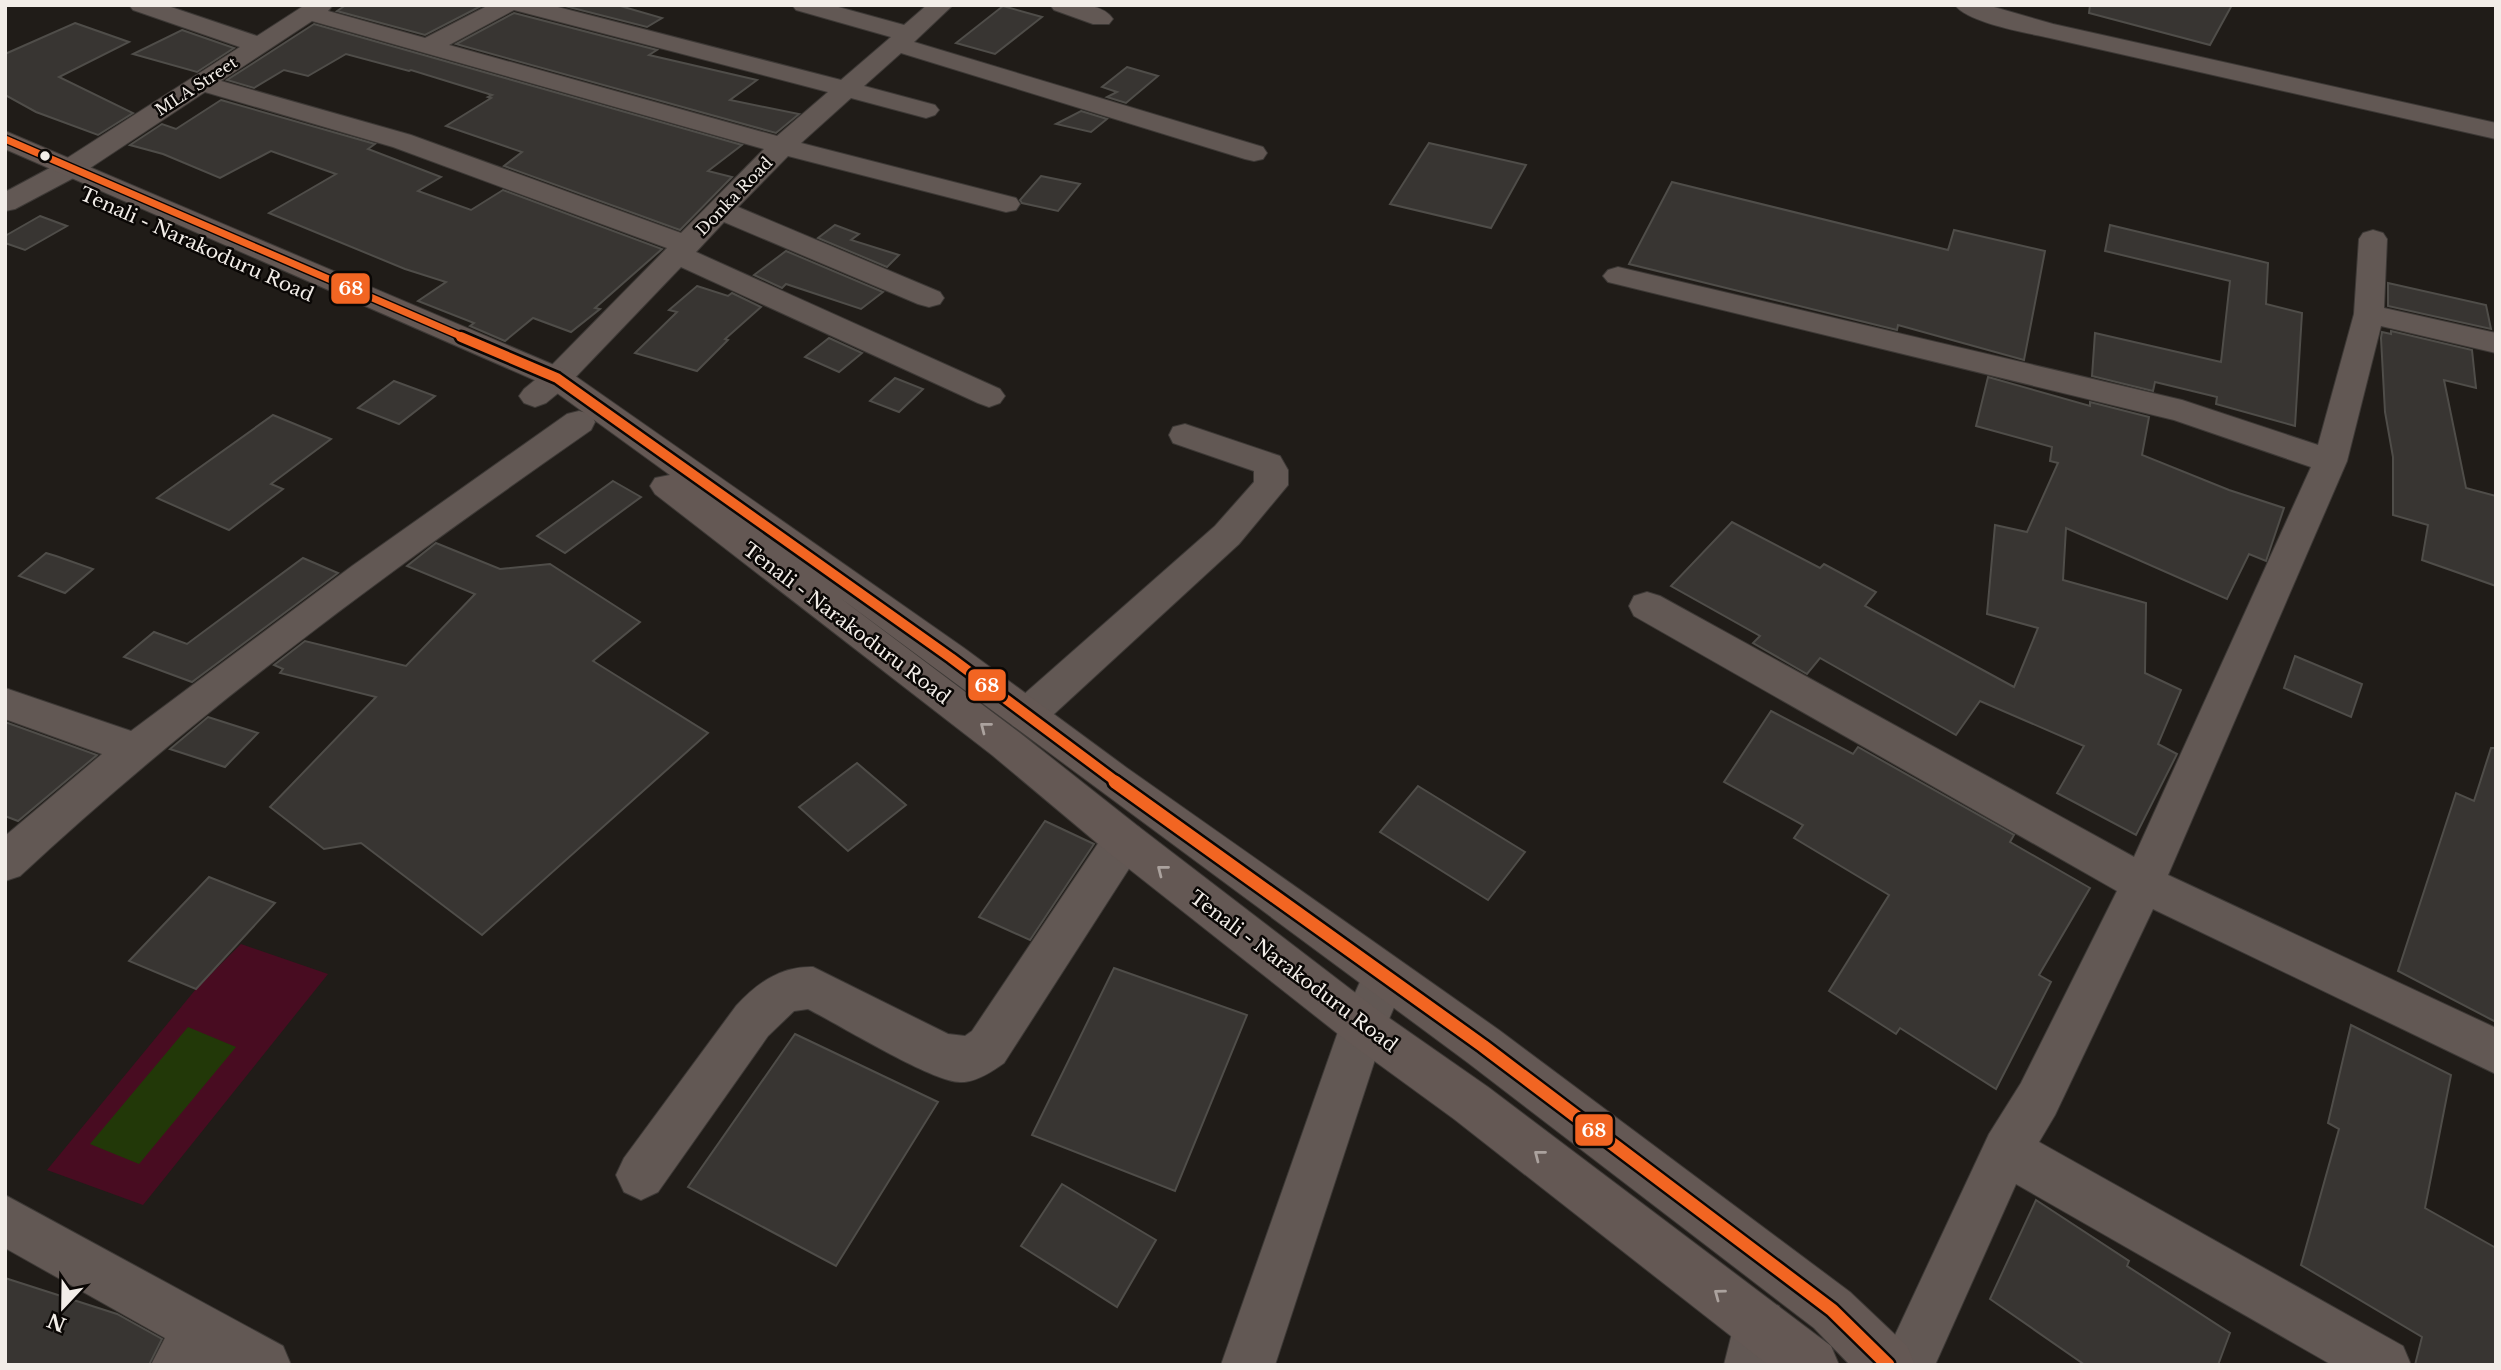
<svg xmlns="http://www.w3.org/2000/svg" width="2501" height="1370" viewBox="0 0 2501 1370" font-family="'Libre Baskerville',serif">
<style>
.green{fill:#480c21}
.water{fill:#223808}
.building{fill:#383532;stroke:#4f4d49;stroke-width:2}
.lines{fill:none;stroke-linecap:round;stroke-linejoin:round}
.minor-casing{stroke:#3d3936;stroke-width:2}
.major-casing{stroke:#3d3936;stroke-width:2}
.minor{fill:#625854;fill-rule:evenodd}
.major{fill:#645854;fill-rule:evenodd}
.bus-1-far2-casing{stroke:#0a0705;stroke-width:10}
.bus-1-far1-casing{stroke:#0a0705;stroke-width:15}
.bus-1-casing{stroke:#0a0705;stroke-width:18}
.bus-1-far2{stroke:#f26522;stroke-width:7}
.bus-1-far1{stroke:#f26522;stroke-width:10}
.bus-1{stroke:#f26522;stroke-width:13}
.oneway{stroke:#aba29e}
.bus-dot{fill:#f2ede8;stroke:#0a0705;stroke-width:2.5}
.labels{text-anchor:middle;stroke-width:5;stroke-linejoin:round;paint-order:stroke}
.far-street-label{font-size:16px;fill:#f2ede8;stroke:#0a0705}
.street-label{font-size:19px;fill:#f2ede8;stroke:#0a0705}
.line-badge{stroke:#0a0705;stroke-width:2.5}
.badge-label{font-size:19px;text-anchor:middle;font-weight:bold;fill:#fff}
</style>
<rect width="100%" height="100%" fill="#201c18"/>
<path class="green" d="M241,944L328,974L143,1205L47,1170L196,989Z"/>
<path class="water" d="M188,1027L236,1047L139,1164L90,1144Z"/>
<g class="building">
<path d="M346,5H483L425,35L337,11Z"/>
<path d="M561,5H617L662,18L647,27Z"/>
<path d="M2090,5H2232L2210,45L2089,13Z"/>
<path d="M1003,6L1042,17L995,54L956,43Z"/>
<path d="M514,13L657,50L649,55L757,80L730,100L799,114L776,133L456,44Z"/>
<path d="M75,23L129,42L59,77L133,113L98,135L36,112L5,95V54Z"/>
<path d="M314,24L742,145L708,171L732,177L680,230L504,166L522,152L446,126L491,98L488,97L492,95L411,70L409,71L346,54L308,76L284,70L254,88L227,80Z"/>
<path d="M182,30L234,48L197,72L133,54Z"/>
<path d="M1127,67L1158,76L1126,103L1107,97L1117,92L1102,87Z"/>
<path d="M221,100L375,144L368,149L441,177L418,191L471,210L503,190L662,249L595,308L600,309L571,332L533,318L505,341L470,326L474,323L418,301L446,282L405,269L269,213L336,174L271,151L220,178L163,154L130,145L162,124L176,129Z"/>
<path d="M1081,111L1107,119L1091,132L1056,124Z"/>
<path d="M1429,143L1526,165L1491,228L1390,204Z"/>
<path d="M1041,176L1080,184L1058,211L1022,203L1020,200Z"/>
<path d="M1672,182L1948,250L1954,230L2045,251L2024,360L1898,325L1897,330L1629,264Z"/>
<path d="M40,216L67,226L25,250L5,243V236Z"/>
<path d="M835,225L859,234L851,240L899,255L887,267L818,238Z"/>
<path d="M2110,225L2268,263L2266,304L2302,313L2295,426L2216,404L2217,397L2155,382L2153,391L2092,376L2095,333L2221,362L2230,281L2105,251Z"/>
<path d="M786,251L883,292L861,309L786,284L782,288L754,275Z"/>
<path d="M2388,283L2486,305L2491,329L2388,306Z"/>
<path d="M697,286L728,296L732,293L761,307L725,339L728,340L697,371L635,353L677,312L669,310Z"/>
<path d="M2391,331L2472,350L2476,388L2444,380L2466,488L2496,496V586L2422,560L2428,525L2393,515V457L2385,412L2381,338L2382,332L2391,334Z"/>
<path d="M829,338L862,353L839,372L805,357Z"/>
<path d="M1988,377L2090,406V402L2149,417L2142,455L2229,490L2284,508L2266,561L2249,554L2227,599L2066,528L2063,580L2146,603L2145,673L2181,690L2158,744L2177,754L2136,835L2057,793L2084,746L1980,701L1956,735L1820,658L1807,674L1753,643L1760,636L1671,586L1732,522L1820,568L1824,564L1876,592L1865,606L2014,687L2038,628L1987,614L1995,525L2027,532L2058,463L2050,461L2052,447L1976,426Z"/>
<path d="M895,378L923,389L899,412L870,401Z"/>
<path d="M394,381L435,396L399,424L358,408Z"/>
<path d="M273,415L331,439L271,484L283,489L229,530L157,498Z"/>
<path d="M613,481L641,497L565,553L537,536Z"/>
<path d="M436,543L500,569L550,564L640,622L593,661L708,733L482,935L361,843L324,849L270,807L376,697L280,673L283,669L274,665L305,641L406,666L475,594L407,566Z"/>
<path d="M46,553L56,556L93,569L65,593L19,576Z"/>
<path d="M303,558L338,573L192,682L124,657L154,632L187,644Z"/>
<path d="M2295,656L2362,684L2351,717L2284,688Z"/>
<path d="M1771,711L1853,754L1858,747L2014,835L2010,842L2090,888L2039,975L2051,982L1996,1089L1900,1028L1896,1034L1829,991L1889,895L1794,838L1803,825L1724,782Z"/>
<path d="M208,717L258,733L225,767L170,749Z"/>
<path d="M5,722L97,755L18,821L5,816Z"/>
<path d="M2491,748H2496V1022L2398,971L2456,793L2474,801Z"/>
<path d="M857,763L906,805L848,851L799,807Z"/>
<path d="M1418,786L1525,852L1488,900L1380,832Z"/>
<path d="M1045,821L1094,844L1030,940L979,917Z"/>
<path d="M209,877L275,903L196,989L129,961Z"/>
<path d="M1114,968L1247,1015L1175,1191L1032,1135Z"/>
<path d="M2351,1025L2451,1075L2425,1208L2496,1248V1365H2415L2422,1337L2301,1265L2339,1129L2328,1123Z"/>
<path d="M795,1034L938,1102L836,1266L688,1187Z"/>
<path d="M1062,1184L1156,1240L1117,1307L1021,1246Z"/>
<path d="M2036,1200L2129,1261L2127,1266L2230,1333L2218,1365H2085L1990,1299Z"/>
<path d="M5,1278L117,1314L162,1339L149,1365H5Z"/>
</g>
<g class="lines">
<defs>
<g id="minor">
<path d="M129,5H165L257,36L305,5H333L328,11L425,38L489,5H550L841,80L891,37L796,10L792,5H831L904,25L927,5H953L914,42L1263,147L1267,153L1263,159L1254,161L1245,159L901,53L864,86L935,105L939,110L935,115L926,118L851,98L801,143L1016,198L1020,204L1016,210L1006,212L788,156L738,207L940,292L944,298L940,304L929,307L918,304L724,222L696,252L1000,389L1005,396L1000,403L989,407L978,403L681,267L568,385L546,403L535,407L524,403L519,396L524,389L546,371L667,248L393,147L205,92L81,174L15,209L5,211V192L61,162L240,47L133,10ZM514,10L828,92L777,136L449,45ZM312,21L764,149L681,233L411,135L221,81Z"/>
<path d="M1050,5C1069,5 1101,1 1113,19L1109,24H1093L1054,10Z"/>
<path d="M1955,5H1987L2053,24L2496,123V139L2050,38C2028,33 1968,23 1955,5Z"/>
<path d="M2373,230L2383,233L2387,239L2384,308L2496,333V353L2381,326L2347,461L2168,875L2496,1028V1074L2153,909L2055,1115L2039,1142L2403,1346L2411,1365H2332L2016,1184L1935,1365H1881L1989,1134L2021,1083L2117,891L1634,616L1629,606L1634,596L1647,592L1660,596L2134,857L2311,467L2174,420L1608,282L1603,276L1608,270L1618,267L2182,400L2318,445L2354,314L2359,239L2363,233Z"/>
<path d="M579,411L591,414L595,422L591,430C393,568 196,712 20,876L5,881V836L102,754L5,719V688L131,731L352,566L567,414Z"/>
<path d="M1185,424L1280,456L1288,470V485L1239,544L1041,726L1027,731L1013,726L1007,715L1013,704L1215,526L1254,482V471L1173,443L1169,435L1173,427Z"/>
<path d="M1124,822L1139,827L1145,840L1139,853L1004,1063C993,1071 975,1083 960,1082C932,1082 838,1024 808,1009L794,1011L768,1036L658,1192L641,1200L624,1192L616,1175L624,1158L736,1006C757,983 781,966 813,967L948,1034L965,1036L972,1031L1109,827Z"/>
<path d="M1385,956L1401,962L1407,977L1386,1026L1275,1365H1221L1340,1026L1369,962Z"/>
<path d="M5,1195L283,1346L291,1365H151L165,1338L5,1248Z"/>
<path d="M1760,1299L1779,1306L1786,1325L1778,1365H1724L1734,1325L1741,1306Z"/>
</g>
<path id="major" d="M5,131L568,371L964,648L1127,768L1499,1030L1850,1292L1907,1346L1915,1365H1850L1814,1328L1467,1062L839,597L1020,733L1139,827L1379,1011L1488,1087L1831,1346L1839,1365H1768L1454,1119L1347,1041L1109,853L992,755L655,494L650,486L655,478L670,475L546,385L5,149Z"/>
</defs>
<use href="#minor" class="minor-casing"/>
<use href="#major" class="major-casing"/>
<use href="#minor" class="minor"/>
<use href="#major" class="major"/>
<defs>
<path id="bus-1-far2" d="M5,139L465,338"/>
<path id="bus-1-far1" d="M461,337L557,378L951,658L1118,783"/>
<path id="bus-1" d="M1115,782L1483,1046L1832,1310L1888,1365"/>
</defs>
<use href="#bus-1-far2" class="bus-1-far2-casing"/>
<use href="#bus-1-far1" class="bus-1-far1-casing"/>
<use href="#bus-1" class="bus-1-casing"/>
<use href="#bus-1-far2" class="bus-1-far2"/>
<use href="#bus-1-far1" class="bus-1-far1"/>
<use href="#bus-1" class="bus-1"/>
</g>
<defs><path id="oneway-chevron" d="M-2-3.5L2.5 0L-2 3.5" fill="none" stroke-width="1.6" stroke-linecap="round" stroke-linejoin="round" transform="scale(1.75)"/></defs>
<g class="oneway">
<use href="#oneway-chevron" transform="translate(985 727) rotate(-142)"/>
<use href="#oneway-chevron" transform="translate(1162 870) rotate(-142)"/>
<use href="#oneway-chevron" transform="translate(1539 1155) rotate(-142)"/>
<use href="#oneway-chevron" transform="translate(1719 1294) rotate(-143)"/>
</g>
<circle class="bus-dot" cx="45" cy="156" r="6"/>
<g class="labels">
<g class="far-street-label">
<text transform="translate(196 86) rotate(-33)" y="6">MLA Street</text>
<text transform="translate(734 196) rotate(-46)" y="6">Donka Road</text>
</g>
<g class="street-label">
<text transform="translate(197 244) rotate(24)" y="7">Tenali - Narakoduru Road</text>
<text transform="translate(847 623) rotate(37)" y="7">Tenali - Narakoduru Road</text>
<text transform="translate(1294 971) rotate(37)" y="7">Tenali - Narakoduru Road</text>
</g>
</g>
<g class="line-badge">
<rect x="330" y="272" width="41" height="33" rx="7" fill="#f26522"/>
<rect x="967" y="668" width="40" height="34" rx="7" fill="#f26522"/>
<rect x="1574" y="1113" width="40" height="34" rx="7" fill="#f26522"/>
</g>
<g class="badge-label">
<text x="351" y="295">68</text>
<text x="987" y="692">68</text>
<text x="1594" y="1137">68</text>
</g>
<rect width="2501" height="1370" fill="none" stroke="#f2ede8" stroke-width="14"/>
<g transform="translate(63 1307) rotate(202)" stroke="#0a0705" stroke-width="5" paint-order="stroke">
<path d="M0-5L12 26L0 18L-12 26Z" fill="#f2ede8"/>
<text y="-10" font-size="19" font-weight="bold" text-anchor="middle" fill="#f2ede8">N</text>
</g>
</svg>
